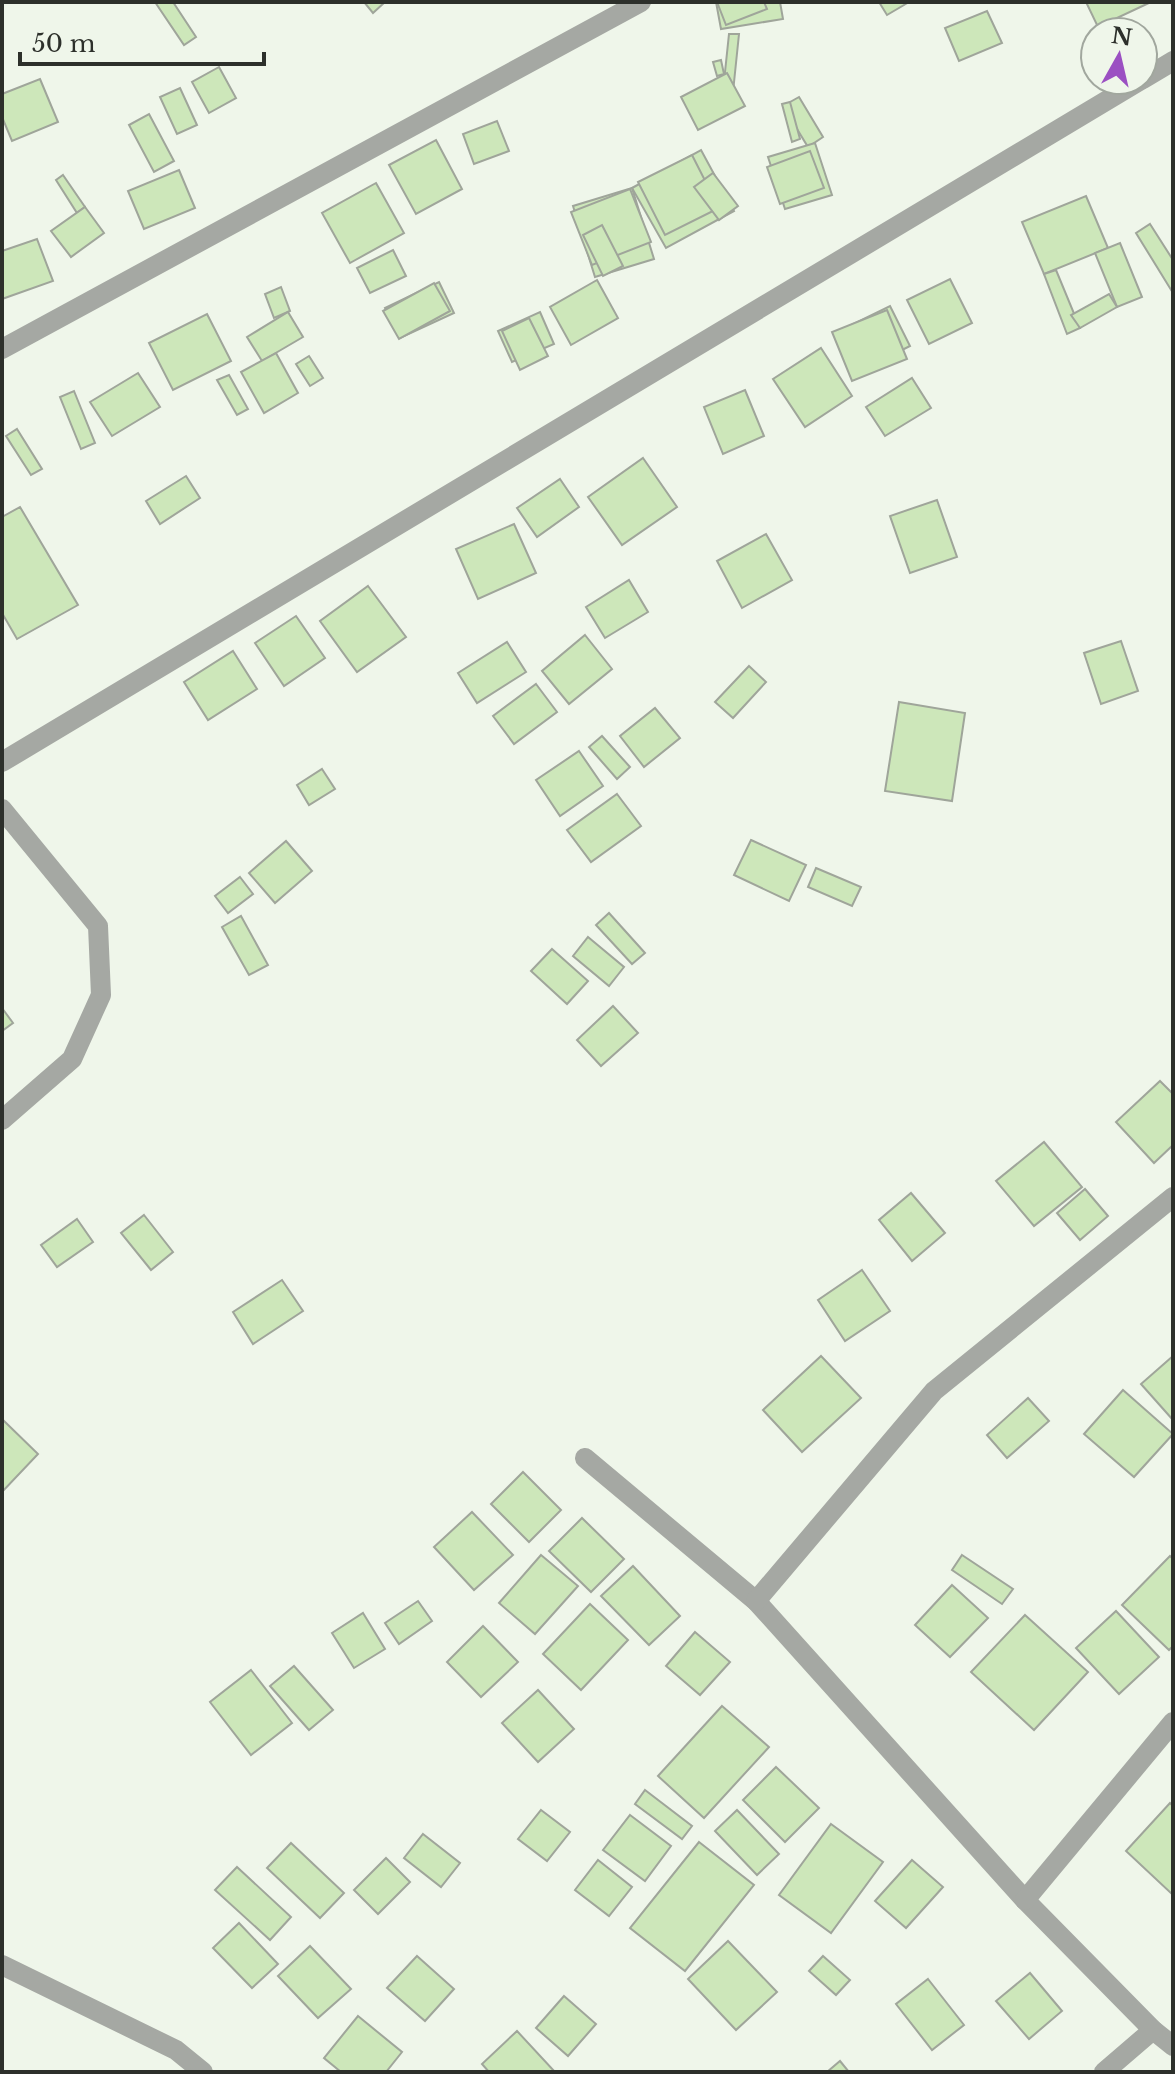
<svg xmlns="http://www.w3.org/2000/svg" width="1175" height="2074" viewBox="0 0 1175 2074" font-family="'Libre Baskerville',serif">
<style>
.building{fill:#cde7ba;stroke:#9fa59a;stroke-width:2}
.lines{fill:none;stroke-linecap:round;stroke-linejoin:round}
.street{stroke:#a5a8a3;stroke-width:20}
</style>
<rect width="100%" height="100%" fill="#eff6ea"/>
<g class="building">
<path d="M155,2H173L196,37L184,45Z"/>
<path d="M364,2H385L373,13Z"/>
<path d="M716,2H780L783,19L721,29Z"/>
<path d="M717,2H764L767,9L726,25Z"/>
<path d="M879,2H909L887,15Z"/>
<path d="M1086,2H1151L1098,27Z"/>
<path d="M987,11L1002,43L959,61L945,28Z"/>
<path d="M729,34H739L733,92L723,91Z"/>
<path d="M721,60L724,74L717,76L713,62Z"/>
<path d="M219,67L236,98L209,113L192,82Z"/>
<path d="M727,73L745,106L698,130L681,97Z"/>
<path d="M40,79L58,122L12,141L2,117V94Z"/>
<path d="M180,88L197,125L177,134L160,97Z"/>
<path d="M799,97L823,137L808,147L783,106Z"/>
<path d="M790,102L800,139L792,142L782,104Z"/>
<path d="M149,114L174,161L154,172L129,125Z"/>
<path d="M497,121L509,151L474,164L463,134Z"/>
<path d="M436,140L462,189L416,214L389,165Z"/>
<path d="M815,143L832,195L785,209L768,157Z"/>
<path d="M701,150L734,211L666,248L632,188Z"/>
<path d="M810,151L824,188L780,204L767,167Z"/>
<path d="M692,155L719,208L665,235L638,182Z"/>
<path d="M179,170L195,208L144,229L128,191Z"/>
<path d="M713,173L738,206L719,220L694,187Z"/>
<path d="M63,175L85,207L77,213L56,180Z"/>
<path d="M376,183L404,233L350,263L322,213Z"/>
<path d="M632,188L654,259L595,277L573,206Z"/>
<path d="M630,189L651,242L592,265L571,212Z"/>
<path d="M1086,196L1108,248L1044,274L1022,222Z"/>
<path d="M85,207L104,233L71,257L51,231Z"/>
<path d="M1150,224L1173,260V293L1136,233Z"/>
<path d="M602,225L623,266L603,276L583,235Z"/>
<path d="M37,239L53,281L2,299V251Z"/>
<path d="M1120,243L1142,297L1117,307L1095,253Z"/>
<path d="M393,250L406,276L370,293L357,268Z"/>
<path d="M1056,270L1080,328L1067,334L1044,274Z"/>
<path d="M950,279L972,323L929,344L907,300Z"/>
<path d="M597,280L618,318L571,345L550,307Z"/>
<path d="M439,282L454,313L400,338L385,308Z"/>
<path d="M434,283L450,311L399,339L383,311Z"/>
<path d="M281,287L290,311L274,318L265,294Z"/>
<path d="M1109,294L1117,307L1080,328L1071,315Z"/>
<path d="M890,306L910,346L859,372L839,331Z"/>
<path d="M887,310L907,359L852,381L832,332Z"/>
<path d="M288,312L303,337L262,361L247,337Z"/>
<path d="M540,312L554,344L512,362L498,331Z"/>
<path d="M207,314L231,361L173,390L149,343Z"/>
<path d="M529,318L548,356L520,370L502,331Z"/>
<path d="M821,348L852,396L805,427L773,379Z"/>
<path d="M276,353L298,393L264,413L241,372Z"/>
<path d="M309,356L323,378L310,386L296,364Z"/>
<path d="M138,373L160,407L112,436L90,402Z"/>
<path d="M229,375L248,409L237,415L217,380Z"/>
<path d="M912,378L931,408L885,436L866,407Z"/>
<path d="M745,390L764,436L723,454L704,407Z"/>
<path d="M74,391L95,443L81,449L60,397Z"/>
<path d="M17,429L42,469L31,475L6,436Z"/>
<path d="M643,458L677,507L622,545L588,497Z"/>
<path d="M186,476L200,498L160,524L146,501Z"/>
<path d="M560,479L579,507L537,537L517,508Z"/>
<path d="M937,500L957,557L910,573L890,516Z"/>
<path d="M20,507L78,605L17,639L2,613V517Z"/>
<path d="M514,524L536,573L478,599L456,549Z"/>
<path d="M766,534L792,580L742,608L717,561Z"/>
<path d="M629,580L648,612L605,638L586,607Z"/>
<path d="M368,586L406,637L357,672L320,621Z"/>
<path d="M296,616L325,658L284,686L255,643Z"/>
<path d="M585,635L612,669L569,704L542,671Z"/>
<path d="M1121,641L1138,691L1101,704L1084,653Z"/>
<path d="M507,642L526,672L477,703L458,673Z"/>
<path d="M233,651L257,689L208,720L184,682Z"/>
<path d="M749,666L766,682L733,718L715,702Z"/>
<path d="M536,684L557,712L514,744L493,716Z"/>
<path d="M899,702L965,713L952,801L885,791Z"/>
<path d="M655,708L680,738L644,767L620,736Z"/>
<path d="M602,736L630,767L617,779L589,747Z"/>
<path d="M579,751L603,786L560,816L536,780Z"/>
<path d="M322,769L335,789L309,805L297,785Z"/>
<path d="M617,794L641,826L591,862L567,830Z"/>
<path d="M751,840L806,865L789,901L734,875Z"/>
<path d="M286,841L312,871L275,903L249,873Z"/>
<path d="M816,868L861,887L852,906L808,887Z"/>
<path d="M240,877L253,894L228,913L215,896Z"/>
<path d="M609,913L645,953L632,964L596,925Z"/>
<path d="M241,916L268,965L249,975L222,927Z"/>
<path d="M588,937L624,967L609,986L573,956Z"/>
<path d="M552,949L588,981L567,1004L531,971Z"/>
<path d="M613,1006L638,1033L601,1066L577,1040Z"/>
<path d="M2,1008L13,1023L2,1031Z"/>
<path d="M1160,1081L1173,1094V1145L1154,1163L1116,1122Z"/>
<path d="M1044,1142L1082,1187L1034,1226L996,1181Z"/>
<path d="M1085,1189L1108,1216L1080,1240L1057,1213Z"/>
<path d="M911,1193L945,1233L912,1261L879,1220Z"/>
<path d="M144,1215L173,1252L151,1270L121,1233Z"/>
<path d="M77,1219L93,1242L57,1267L41,1245Z"/>
<path d="M862,1270L890,1311L845,1341L818,1300Z"/>
<path d="M282,1280L303,1311L253,1344L233,1312Z"/>
<path d="M821,1356L861,1398L802,1452L763,1410Z"/>
<path d="M1173,1356V1420L1141,1384Z"/>
<path d="M1123,1390L1173,1434L1134,1477L1084,1434Z"/>
<path d="M1028,1398L1049,1421L1007,1458L987,1435Z"/>
<path d="M2,1419L38,1454L2,1492Z"/>
<path d="M523,1472L561,1510L529,1542L491,1504Z"/>
<path d="M472,1512L513,1555L474,1590L434,1547Z"/>
<path d="M582,1518L624,1559L591,1592L549,1551Z"/>
<path d="M541,1555L578,1586L535,1634L499,1603Z"/>
<path d="M962,1555L1013,1589L1002,1604L952,1570Z"/>
<path d="M1170,1556L1173,1559V1646L1169,1650L1122,1605Z"/>
<path d="M633,1566L680,1616L649,1645L601,1596Z"/>
<path d="M952,1585L988,1618L950,1657L915,1625Z"/>
<path d="M418,1601L432,1621L399,1644L385,1623Z"/>
<path d="M590,1604L628,1640L581,1690L543,1654Z"/>
<path d="M1116,1611L1159,1657L1119,1694L1076,1648Z"/>
<path d="M363,1613L385,1649L354,1668L332,1633Z"/>
<path d="M1025,1615L1088,1672L1034,1730L971,1672Z"/>
<path d="M483,1626L518,1662L481,1697L447,1662Z"/>
<path d="M695,1632L730,1662L700,1695L666,1666Z"/>
<path d="M294,1666L333,1710L309,1730L270,1686Z"/>
<path d="M251,1670L292,1723L251,1755L210,1702Z"/>
<path d="M538,1690L574,1729L538,1762L502,1723Z"/>
<path d="M722,1706L769,1747L704,1818L658,1776Z"/>
<path d="M776,1767L819,1808L785,1842L743,1800Z"/>
<path d="M645,1790L692,1826L682,1839L635,1804Z"/>
<path d="M1170,1803L1173,1806V1895L1126,1851Z"/>
<path d="M541,1810L570,1832L547,1861L518,1839Z"/>
<path d="M737,1810L779,1854L757,1875L715,1831Z"/>
<path d="M630,1815L671,1846L645,1881L603,1850Z"/>
<path d="M831,1824L883,1862L831,1933L779,1895Z"/>
<path d="M423,1834L460,1863L441,1887L404,1858Z"/>
<path d="M699,1842L754,1885L685,1971L630,1928Z"/>
<path d="M291,1843L344,1893L320,1918L267,1868Z"/>
<path d="M386,1858L410,1882L378,1914L354,1890Z"/>
<path d="M598,1860L632,1887L609,1916L575,1890Z"/>
<path d="M912,1860L943,1887L906,1928L875,1901Z"/>
<path d="M237,1867L291,1917L270,1940L215,1890Z"/>
<path d="M239,1923L278,1964L252,1988L213,1948Z"/>
<path d="M728,1941L777,1992L736,2030L688,1979Z"/>
<path d="M310,1946L351,1989L318,2018L278,1976Z"/>
<path d="M417,1956L454,1989L425,2021L387,1988Z"/>
<path d="M823,1956L850,1980L836,1995L809,1971Z"/>
<path d="M1030,1973L1062,2011L1029,2039L996,2001Z"/>
<path d="M928,1979L964,2025L932,2050L896,2004Z"/>
<path d="M564,1996L596,2024L568,2056L536,2028Z"/>
<path d="M358,2016L402,2052L386,2072H341L324,2058Z"/>
<path d="M517,2031L555,2072H489L482,2064Z"/>
<path d="M840,2061L849,2072H827Z"/>
</g>
<g class="lines">
<g class="street">
<path d="M1143,79L1173,61"/>
<path d="M2,349L641,2"/>
<path d="M2,762L1141,80"/>
<path d="M2,809L98,926L101,995L72,1059L2,1120"/>
<path d="M585,1458L756,1601L1025,1900L1153,2030L1173,2046"/>
<path d="M756,1601L934,1391L1173,1197"/>
<path d="M1025,1900L1173,1722"/>
<path d="M2,1965L176,2050L203,2072"/>
<path d="M1104,2072L1153,2030"/>
</g>
</g>
<rect width="1175" height="2074" fill="none" stroke="#2d302b" stroke-width="8"/>
<g transform="translate(1119 56) rotate(8)"><circle r="38" fill="#eff6ea" stroke="#a1a79e" stroke-width="2"/>
<path d="M0-6L14 30L0 20L-14 30Z" fill="#9b50c2"/>
<text y="-12" font-size="22" font-weight="bold" text-anchor="middle" fill="#2d302b">N</text>
</g>
<path d="M20 52v12h244v-12" fill="none" stroke="#2d302b" stroke-width="4"/>
<text x="32" y="52" font-size="24" fill="#2d302b" stroke="#eff6ea" stroke-width="6" paint-order="stroke">50 m</text>
</svg>
